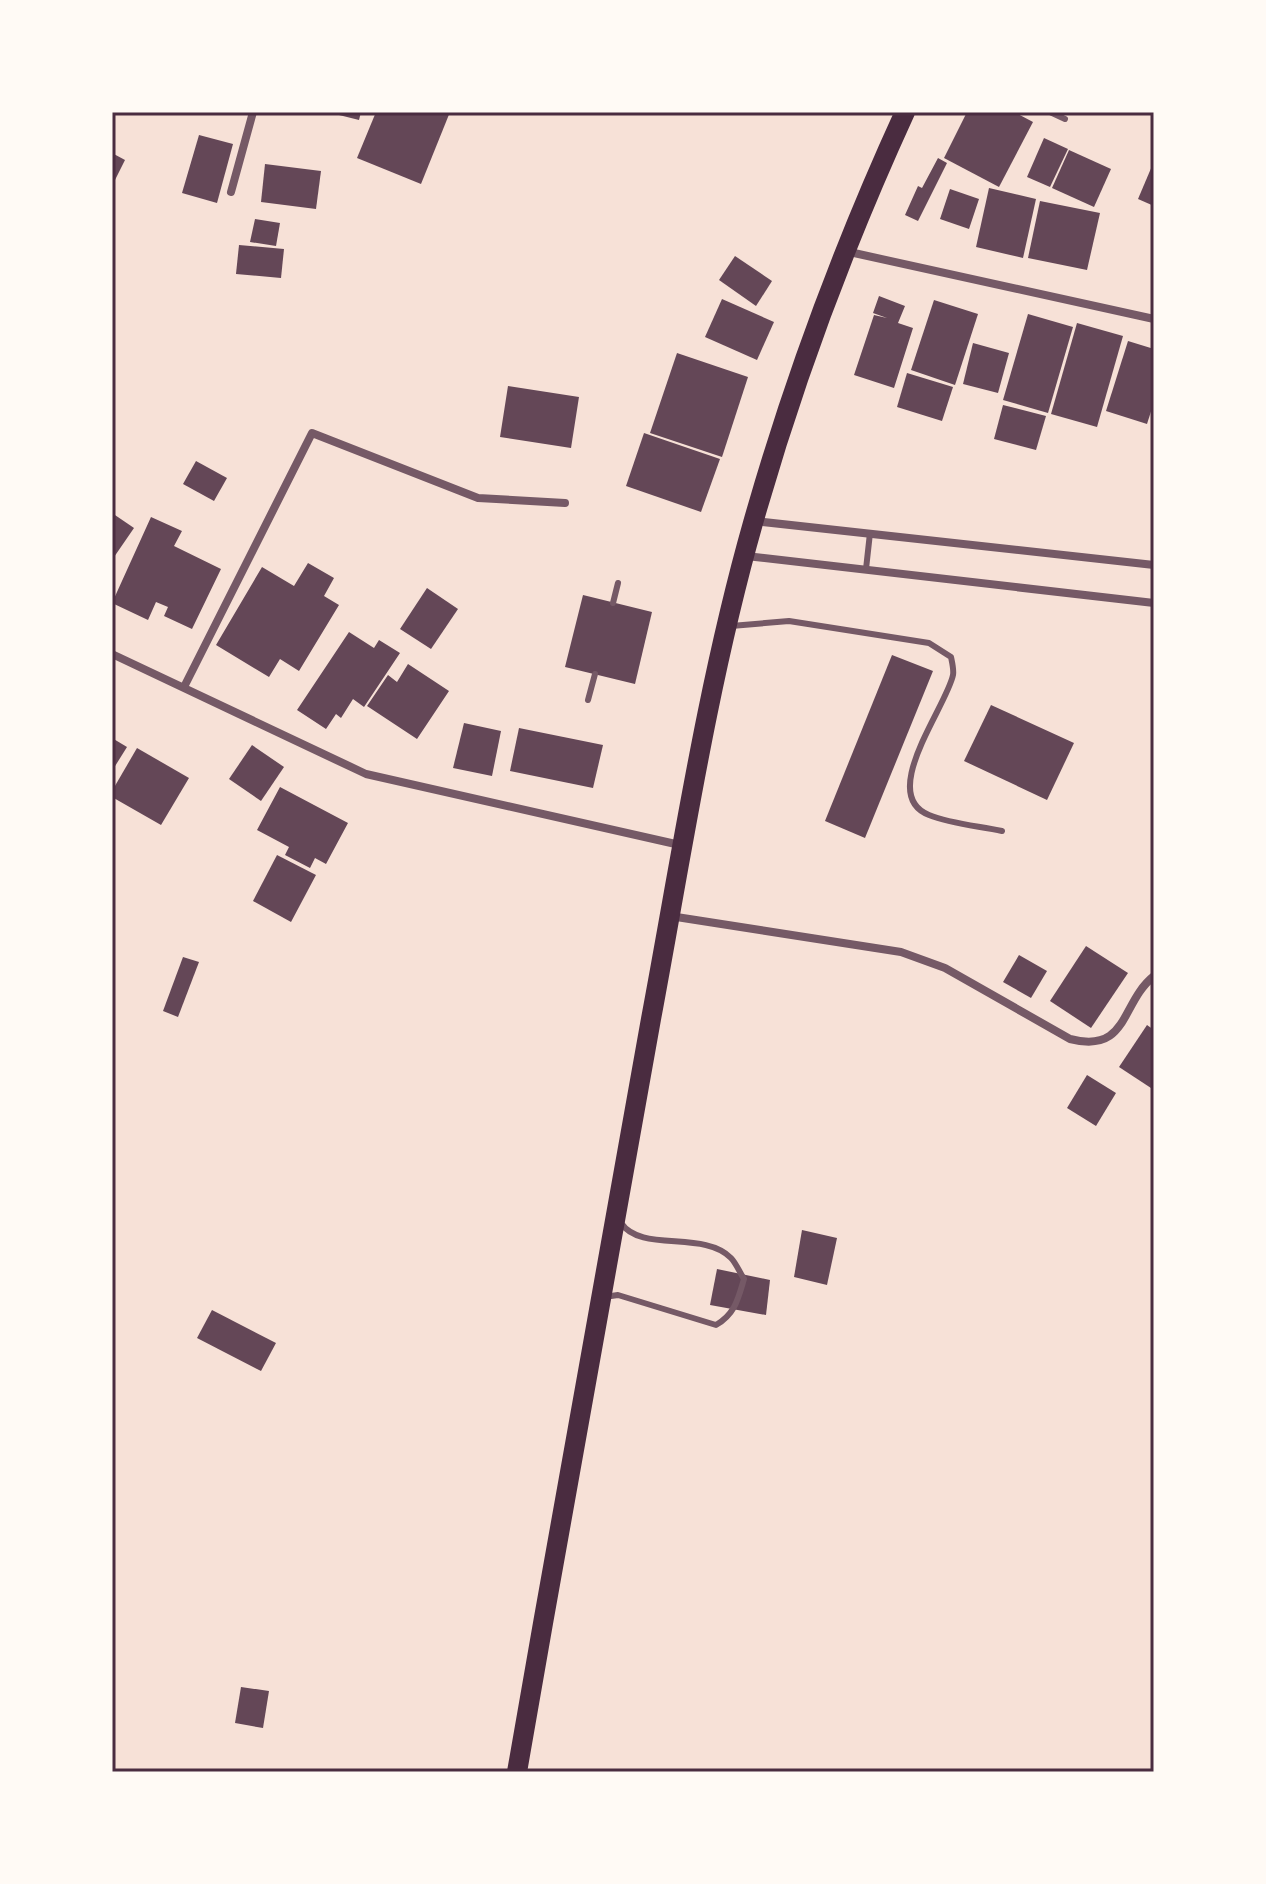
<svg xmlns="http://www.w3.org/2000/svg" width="1266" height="1884" viewBox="0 0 1266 1884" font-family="'PT Sans Narrow',sans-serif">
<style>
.building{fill:#644757}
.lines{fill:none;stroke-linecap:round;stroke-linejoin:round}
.service{stroke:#755966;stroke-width:6}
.minor{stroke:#755966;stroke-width:8}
.primary{stroke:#4a2c40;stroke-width:20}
.neatline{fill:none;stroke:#4a2c40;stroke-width:3}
</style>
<rect width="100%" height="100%" fill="#f7e1d7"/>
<g class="building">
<path d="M327,112H361L359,120Z"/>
<path d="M376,112H450L421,184L357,158Z"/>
<path d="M967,112H1014L1033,122L999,187L944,158Z"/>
<path d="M199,135L233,144L217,203L182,193Z"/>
<path d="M1044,138L1068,149L1050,187L1027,177Z"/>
<path d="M1069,150L1111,169L1094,207L1052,188Z"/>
<path d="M112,153L125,160L112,186Z"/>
<path d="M938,158L947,163L918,221L905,215L918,186L922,188Z"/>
<path d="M265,164L321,171L316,209L261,202Z"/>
<path d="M1152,166L1154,167V206L1138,199Z"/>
<path d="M989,188L1036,199L1023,258L976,247Z"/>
<path d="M950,189L979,199L969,229L940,219Z"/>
<path d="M1040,201L1100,213L1087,270L1028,258Z"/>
<path d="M255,219L280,223L276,246L250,242Z"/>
<path d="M239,245L284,249L281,278L236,274Z"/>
<path d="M735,256L772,281L756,306L719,280Z"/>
<path d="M879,296L905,306L898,323L913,328L894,388L854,375L874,315L887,318L873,313Z"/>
<path d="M722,299L774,322L757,360L705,337Z"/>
<path d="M934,300L978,314L955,385L911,370Z"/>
<path d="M1028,314L1073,327L1048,413L1003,400Z"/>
<path d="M1077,323L1123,336L1097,427L1051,414Z"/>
<path d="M1128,341L1154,349V402L1147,424L1106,411Z"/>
<path d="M973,343L1009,353L998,393L963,384Z"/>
<path d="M677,353L748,377L722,457L650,433Z"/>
<path d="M907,373L953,387L942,421L897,407Z"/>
<path d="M508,386L579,397L571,448L500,437Z"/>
<path d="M1003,405L1046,416L1036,450L994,439Z"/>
<path d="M644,433L720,459L701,512L626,486Z"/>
<path d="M196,461L227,478L214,501L183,484Z"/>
<path d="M112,513L134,528L112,560Z"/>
<path d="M151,517L182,531L174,546L221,569L192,629L164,616L168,607L156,602L148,620L112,603Z"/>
<path d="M308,563L334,578L324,596L339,605L299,671L280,659L269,677L216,645L262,567L294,586Z"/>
<path d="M427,588L458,609L431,649L400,629Z"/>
<path d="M583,595L652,612L635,684L565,667Z"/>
<path d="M349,632L374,648L379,640L400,653L364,707L353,699L341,718L336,714L326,729L297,710Z"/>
<path d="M892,655L933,671L865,838L825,821Z"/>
<path d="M408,664L449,691L417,739L367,706L388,675L397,682Z"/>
<path d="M991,705L1074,743L1047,800L964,761Z"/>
<path d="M464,723L501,731L492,776L453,768Z"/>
<path d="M519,728L603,745L593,788L510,771Z"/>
<path d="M112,738L127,747L112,771Z"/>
<path d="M252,745L284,767L261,801L229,779Z"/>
<path d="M137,748L189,778L161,825L112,797V791Z"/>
<path d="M280,787L348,823L326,864L315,858L310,868L285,855L289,847L257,830Z"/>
<path d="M277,855L316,875L291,922L253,901Z"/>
<path d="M1086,946L1128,973L1091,1028L1050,1001Z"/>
<path d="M1019,955L1047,971L1031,998L1003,982Z"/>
<path d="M183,957L199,962L178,1017L163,1011Z"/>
<path d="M1147,1025L1154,1030V1090L1119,1067Z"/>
<path d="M1087,1075L1116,1093L1096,1126L1067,1108Z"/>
<path d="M802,1230L837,1238L827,1285L794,1277Z"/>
<path d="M717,1269L770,1280L766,1315L710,1305Z"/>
<path d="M212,1310L276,1343L261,1371L197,1338Z"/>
<path d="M241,1687L269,1691L263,1728L235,1723Z"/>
</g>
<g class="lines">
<g class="service">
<path d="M1050,112L1065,119"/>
<path d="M866,569L870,533"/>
<path d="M613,603L618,583"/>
<path d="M731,626L789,621L929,643L951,657C952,662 954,670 953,675C947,706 877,795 929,815C951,824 979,826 1002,831"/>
<path d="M588,700L595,674"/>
<path d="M604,1297L618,1295L716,1325C735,1314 738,1299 744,1279C740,1273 736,1263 731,1258C704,1230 641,1253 621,1223"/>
</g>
<g class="minor">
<path d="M231,192L253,112"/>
<path d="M845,251L1154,319"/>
<path d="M754,521L1154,565"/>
<path d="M746,556L1154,603"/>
<path d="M112,654L366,774L680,845"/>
<path d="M184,687L312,433L478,498L565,503"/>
<path d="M670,916L901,952L945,968L1070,1039C1129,1054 1120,1003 1154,976"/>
</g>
<path class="primary" d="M517,1772C561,1521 604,1270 651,1019C682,853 707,685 753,523C793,382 844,245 905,112"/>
</g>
<rect width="1266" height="1884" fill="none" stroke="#fffaf5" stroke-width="228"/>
<rect x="114" y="114" width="1038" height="1656" class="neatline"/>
</svg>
